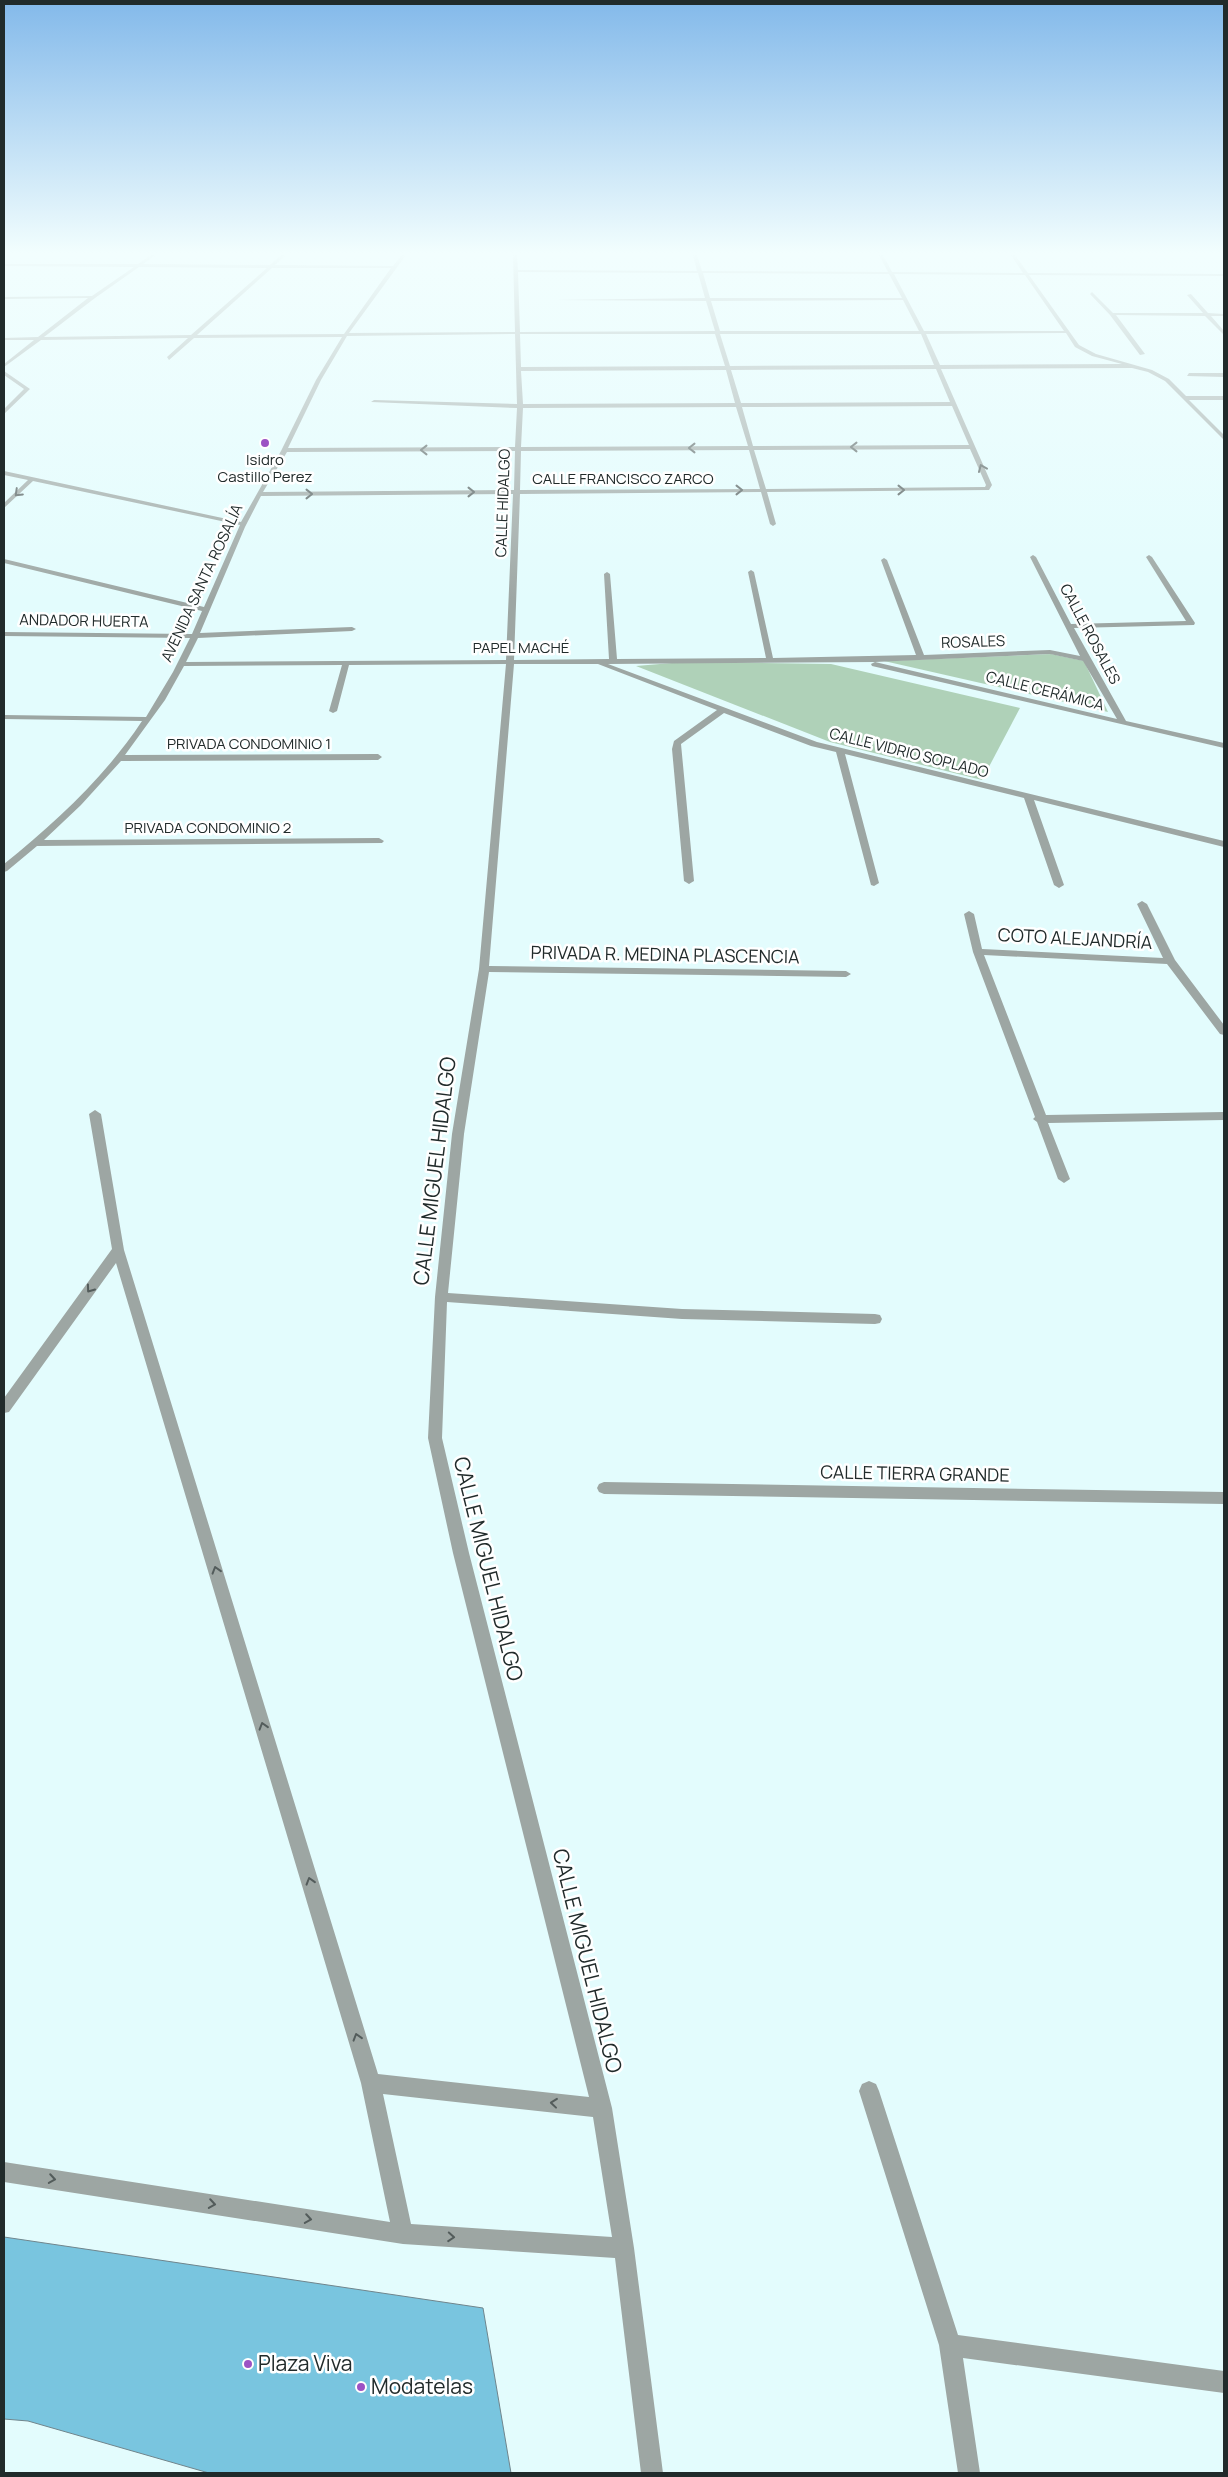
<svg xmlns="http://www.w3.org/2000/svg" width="1228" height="2477" viewBox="0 0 1228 2477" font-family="Manrope,sans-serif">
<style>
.green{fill:#afd1b8}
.building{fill:#79c5df;stroke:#70858c}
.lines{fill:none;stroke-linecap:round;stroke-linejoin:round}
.minor{fill:#9da6a3;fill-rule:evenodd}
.oneway{stroke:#535c5b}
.poi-dot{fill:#9c52c4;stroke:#fff;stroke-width:2}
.labels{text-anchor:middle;stroke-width:5;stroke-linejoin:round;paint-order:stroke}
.far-poi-label{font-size:15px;fill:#212b2b;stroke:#fff}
.far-street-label{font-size:15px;fill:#212b2b;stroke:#fff}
.street-label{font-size:18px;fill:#212b2b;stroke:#fff}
.near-street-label{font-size:21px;fill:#212b2b;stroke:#fff}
.near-poi-label{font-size:21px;fill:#212b2b;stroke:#fff;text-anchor:start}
</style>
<rect width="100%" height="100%" fill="#e3fcfd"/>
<g class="green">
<path d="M1051,654L1084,661L1108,712L884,661Z"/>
<path d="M684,662L831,664L1020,708L982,780L830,742L636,666Z"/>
</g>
<path class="building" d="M4,2237L483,2308L511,2473H209L28,2421L4,2419Z"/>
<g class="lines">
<g class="minor">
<path d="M151,255H156L143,264L270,265L281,255H286L275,265L393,266L402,255H406L349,333L515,332L513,255H517L518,270L697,271L693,255H697L702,271L888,272L879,255H883L892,272L1023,273L1011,255H1015L1028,273L1224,274V276L1029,275L1079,345L1096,354L1152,370L1169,379L1186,396H1224V400H1189L1224,435V440L1165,381L1148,372L1132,368L941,369L992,485L989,490L767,492L776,524L773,526L770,524L761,492L520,494L514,660L609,659L604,574L607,572L610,574L617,659L766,658L748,572L751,570L754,572L773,658L916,655L881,560L884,558L887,560L924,655L1050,650L1080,656L1030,557L1033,555L1036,557L1071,624L1186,621L1146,557L1149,555L1152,557L1195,623L1194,625L1074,628L1126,721L1224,743V748L872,666L871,664L875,662L608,664L817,742L1224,841V847L1034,800L1064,885L1059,888L1054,885L1024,798L845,754L879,883L874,886L871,885L836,752L811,746L724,713L681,744L694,881L689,884L684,881L672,749L674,741L717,710L598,664H514L489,966L846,971L851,974L846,977L489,972L464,1134L448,1293L682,1309L875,1314L880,1315L882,1319L880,1323L875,1324L682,1319L447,1302L442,1438L469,1553L612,2108L634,2248L663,2473H641L615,2258L403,2244L4,2182V2162L390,2222L361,2083L116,1263L9,1412L4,1413V1398L112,1249L89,1114L95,1110L101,1114L124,1250L378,2074L589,2097L453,1553L428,1438L435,1297L452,1134L479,969L506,664L349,665L337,711L333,713L329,711L342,665L184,666L165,700L125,755L378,754L382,757L378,760L121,761L81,805L44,840L379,838L384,841L382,843L37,846L7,871L4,872V864C55,823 105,777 142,721L4,719V715L146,717L173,672L190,638L4,636V632L192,634L202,611L4,563V559L204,607L240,525L33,481L4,508V503L28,480L4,475V471L241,522L281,451L316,380L342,337L194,338L169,360L167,357L188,338L41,340L4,367V364L34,340H4V338L38,337L88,298L4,299V297L92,296L134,267L4,266V264H138ZM139,267L267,268L191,335L44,337L95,298ZM272,268H391L344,334L197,335ZM518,272L698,273L705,298L556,300L706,301L715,331L520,332ZM703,273L889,274L902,298H710ZM894,274L1025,275L1064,331H924ZM903,300L919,331H720L711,301ZM1066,333L1075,347L1092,356L1122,364L940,365L926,334ZM515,334L517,404L374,400L371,402L517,408L515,447L288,448L321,380L347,336ZM520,334H715L725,366L521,367ZM720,334H921L934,365L730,366ZM936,369L950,402L741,403L731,370ZM726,370L735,403L523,404L521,371ZM952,406L969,445L753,446L742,407ZM736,407L748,446L521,447L523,408ZM970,449L986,485L985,487L766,489L754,450ZM749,450L760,489L520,490L521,451ZM515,451L514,490L263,492L287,452ZM513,494L506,660L186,662L198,638L352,631L356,629L352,627L200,633L245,527L261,496ZM1050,654L1083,661L1117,719L875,662ZM383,2094L593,2117L612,2237L411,2224Z"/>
<path d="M1092,292L1113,313H1203L1187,295L1191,294L1208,313L1224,314V316H1211L1224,331V335L1205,316L1116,315L1145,354L1140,355L1110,315L1090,294Z"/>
<path d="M4,371L30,389L4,414V409L24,389L4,375Z"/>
<path d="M1189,373H1224V377L1187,376Z"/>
<path d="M1142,901L1147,904L1175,960L1224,1025V1035L1220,1034L1167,964L984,955L1046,1115L1224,1112V1120L1048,1123L1070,1179L1064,1183L1058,1179L1037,1122L1033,1119L1035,1117L973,952L964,914L969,911L974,914L982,949L1163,958L1137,904Z"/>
<path d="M604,1482L1224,1492V1504L604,1494L599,1492L597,1488L599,1484Z"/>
<path d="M869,2081L876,2084L879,2091L958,2335L1224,2371V2393L963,2358L980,2473H958L939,2345L859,2091L862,2084Z"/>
</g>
</g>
<defs><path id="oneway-chevron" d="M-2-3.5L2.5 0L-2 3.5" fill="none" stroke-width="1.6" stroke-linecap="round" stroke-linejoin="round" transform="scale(1.25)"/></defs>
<g class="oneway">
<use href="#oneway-chevron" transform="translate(854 447) rotate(180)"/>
<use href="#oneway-chevron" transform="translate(692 448) rotate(180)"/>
<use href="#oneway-chevron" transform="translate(424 450) rotate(180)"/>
<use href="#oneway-chevron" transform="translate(982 468) rotate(-113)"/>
<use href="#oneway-chevron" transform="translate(739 490)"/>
<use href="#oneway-chevron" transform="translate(901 490)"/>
<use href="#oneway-chevron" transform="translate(471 492)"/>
<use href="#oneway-chevron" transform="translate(18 493) rotate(136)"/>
<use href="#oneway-chevron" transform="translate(309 494)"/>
<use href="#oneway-chevron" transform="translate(90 1289) rotate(126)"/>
<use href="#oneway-chevron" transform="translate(216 1570) rotate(-107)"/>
<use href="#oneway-chevron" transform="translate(263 1726) rotate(-107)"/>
<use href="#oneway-chevron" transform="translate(310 1881) rotate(-107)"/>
<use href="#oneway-chevron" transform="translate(357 2037) rotate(-107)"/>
<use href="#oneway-chevron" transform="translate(554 2103) rotate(-174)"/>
<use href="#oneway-chevron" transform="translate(52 2179) rotate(9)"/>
<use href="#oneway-chevron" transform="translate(212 2204) rotate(9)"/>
<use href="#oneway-chevron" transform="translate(308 2219) rotate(9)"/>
<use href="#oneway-chevron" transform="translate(451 2237) rotate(4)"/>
</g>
<linearGradient id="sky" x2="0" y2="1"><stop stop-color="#83b9ea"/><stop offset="0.42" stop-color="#f2fefe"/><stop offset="1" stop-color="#f2fefe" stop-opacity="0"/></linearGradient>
<rect width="1228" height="602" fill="url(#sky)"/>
<g class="poi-dot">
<circle cx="265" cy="443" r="5"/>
<circle cx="248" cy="2364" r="5"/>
<circle cx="361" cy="2387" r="5"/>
</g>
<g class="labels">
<g class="far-poi-label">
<text x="265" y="465">Isidro<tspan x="265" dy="17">Castillo Perez</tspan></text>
</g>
<g class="far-street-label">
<text x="623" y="484">CALLE FRANCISCO ZARCO</text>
<text transform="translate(503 503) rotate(-88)" y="5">CALLE HIDALGO</text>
<text transform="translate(202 583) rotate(-65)" y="5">AVENIDA SANTA ROSALÍA</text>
<text transform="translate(84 621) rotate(1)" y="5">ANDADOR HUERTA</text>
<text transform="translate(1090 634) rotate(62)" y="5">CALLE ROSALES</text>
<text transform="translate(973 642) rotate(-2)" y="5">ROSALES</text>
<text x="521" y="653">PAPEL MACHÉ</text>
<text transform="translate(1045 691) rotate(14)" y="5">CALLE CERÁMICA</text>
<text x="249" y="749">PRIVADA CONDOMINIO 1</text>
<text transform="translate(909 753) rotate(14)" y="5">CALLE VIDRIO SOPLADO</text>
<text x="208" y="833">PRIVADA CONDOMINIO 2</text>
</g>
<g class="street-label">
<text transform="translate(1075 939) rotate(3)" y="6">COTO ALEJANDRÍA</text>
<text transform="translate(665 955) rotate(1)" y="6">PRIVADA R. MEDINA PLASCENCIA</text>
<text transform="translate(915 1474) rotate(1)" y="6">CALLE TIERRA GRANDE</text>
</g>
<g class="near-street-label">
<text transform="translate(435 1171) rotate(-83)" y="7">CALLE MIGUEL HIDALGO</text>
<text transform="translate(488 1569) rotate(76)" y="7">CALLE MIGUEL HIDALGO</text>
<text transform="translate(587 1961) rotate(76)" y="7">CALLE MIGUEL HIDALGO</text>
</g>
<g class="near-poi-label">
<text x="258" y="2371">Plaza Viva</text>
<text x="371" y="2394">Modatelas</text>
</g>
</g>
<rect width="1228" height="2477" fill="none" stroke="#212b2b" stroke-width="10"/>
</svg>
